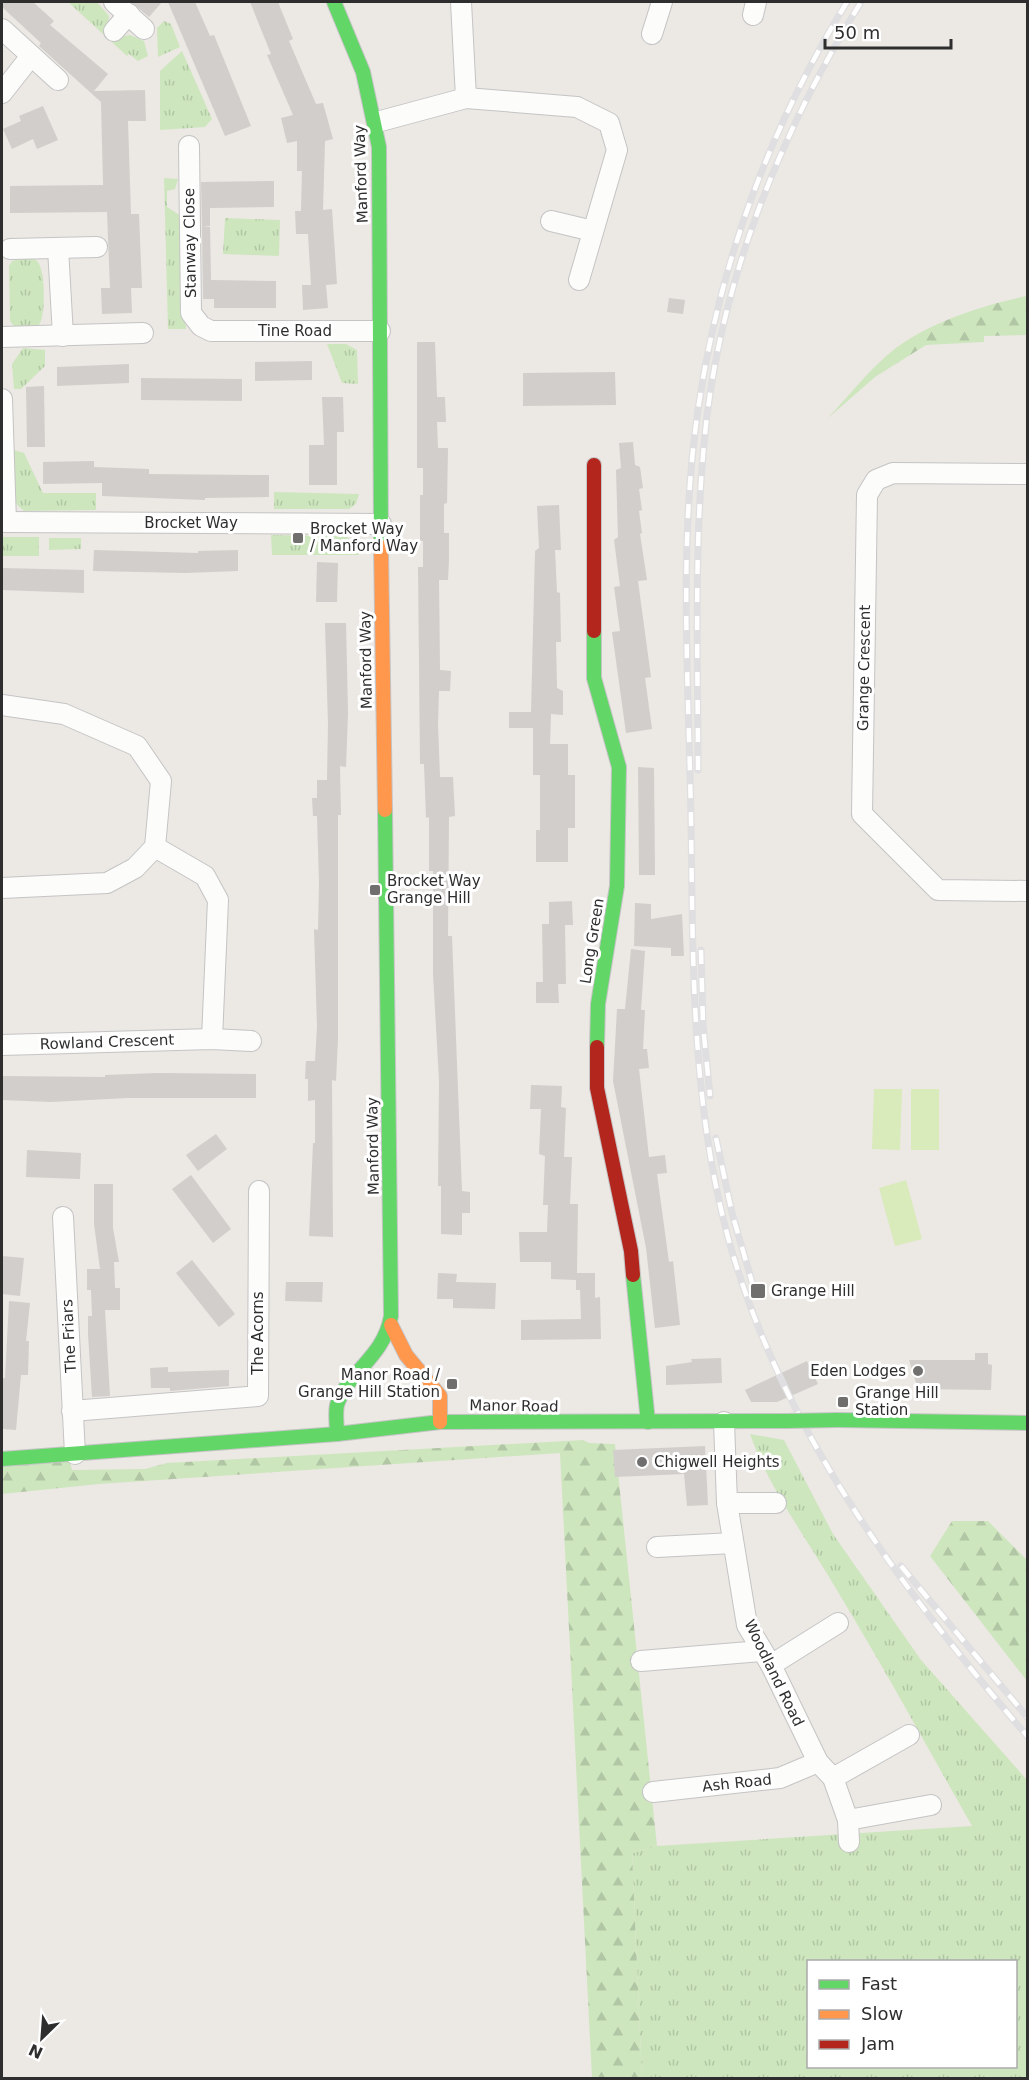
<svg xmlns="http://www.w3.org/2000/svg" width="1029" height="2080" viewBox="0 0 1029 2080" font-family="'DejaVu Sans',sans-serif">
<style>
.grass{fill:url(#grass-tufts);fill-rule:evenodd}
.forest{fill:url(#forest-firs)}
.pitch{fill:#d9eabb}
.building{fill:#d1cecb}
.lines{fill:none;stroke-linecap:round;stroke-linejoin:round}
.street-casing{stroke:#c5c4c5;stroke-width:22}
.fast-casing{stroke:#c5c4c5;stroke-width:16}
.slow-casing{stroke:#c5c4c5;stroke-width:16}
.jam-casing{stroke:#c5c4c5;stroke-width:16}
.street{stroke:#fcfcfb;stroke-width:20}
.fast{stroke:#63d668;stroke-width:14}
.slow{stroke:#ff974d;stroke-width:14}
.jam{stroke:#b3261e;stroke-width:14}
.rail-casing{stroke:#dfdfe1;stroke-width:7}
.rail{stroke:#fff;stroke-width:4.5;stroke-dasharray:14;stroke-linecap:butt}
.fast-bridge-casing{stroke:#c5c4c5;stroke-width:16;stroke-linecap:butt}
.fast-bridge{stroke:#63d668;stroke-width:14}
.poi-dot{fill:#706f6e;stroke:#fff;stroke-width:2}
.labels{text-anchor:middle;stroke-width:6;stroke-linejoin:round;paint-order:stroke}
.street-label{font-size:15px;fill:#2e2e2e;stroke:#fff}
.poi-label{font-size:15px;fill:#2e2e2e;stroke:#fff;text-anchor:start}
</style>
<defs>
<pattern id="grass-tufts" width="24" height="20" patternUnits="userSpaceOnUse" patternTransform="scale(1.5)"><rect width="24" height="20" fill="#cee6be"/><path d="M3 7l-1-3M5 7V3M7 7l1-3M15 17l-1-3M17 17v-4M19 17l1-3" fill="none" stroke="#b1c6a4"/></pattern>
<pattern id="forest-firs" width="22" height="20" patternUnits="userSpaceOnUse" patternTransform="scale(1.5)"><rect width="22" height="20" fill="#cee6be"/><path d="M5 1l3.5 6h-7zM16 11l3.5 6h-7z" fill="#b1c6a4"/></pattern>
</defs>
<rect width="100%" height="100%" fill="#ece8e4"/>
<g class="grass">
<path d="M68,2H97L109,16L108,26L119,37L130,35L144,41L148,56L138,61L129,54L127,56Z"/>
<path d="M164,21L171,24L180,47L158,57L157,28Z"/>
<path d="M182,51L212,119L205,127L160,130V71Z"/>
<path d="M164,178L178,179L175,189L167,191V207L181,216L186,329H168Z"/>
<path d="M225,218L280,220L279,256L223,254Z"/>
<path d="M28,257C33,258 37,259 39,264C45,274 46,315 39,325L24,329L14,326L10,321L9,266L12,261Z"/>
<path d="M327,344H346L357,350L358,384L342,383Z"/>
<path d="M23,348L45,350V366L21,389H14L12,364Z"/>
<path d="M14,450L24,453L43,493H96V510L24,511L13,501Z"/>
<path d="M274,492L359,494L356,504L349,509H274Z"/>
<path d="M271,535L346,536L355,544L359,555H272Z"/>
<rect x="2" y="537" width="37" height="19"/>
<path d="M49,538H81V549L49,550Z"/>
<path d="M750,1434L784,1440L833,1534L921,1660L1027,1780V2078H642L632,1853L657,1846L972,1826C925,1743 879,1659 829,1577C801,1530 768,1486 750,1434ZM808,1962H1016V2066H808Z"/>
</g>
<g class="forest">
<path d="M1027,296V335L984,336V342L926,345L875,377L827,419C846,399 864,376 884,358C919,325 982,305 1027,296Z"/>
<path d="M583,1440L589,1443L615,1444L657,1846L632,1853L642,2078H592L560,1453L99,1484L2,1494V1461L70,1462L72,1470L145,1469L167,1463Z"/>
<path d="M952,1521H988L1027,1560V1681L930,1556Z"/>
</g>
<g class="pitch">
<path d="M874,1089H902L900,1150L872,1149Z"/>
<rect x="911" y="1089" width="28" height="61"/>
<path d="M906,1180L922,1239L895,1246L879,1188Z"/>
</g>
<g class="building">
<path d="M2,2H33L54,21L50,25L108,74L94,91L145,90L146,121H128L131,214H139L142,288H131L132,313L102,314L101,288H110L107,212L10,213V186L103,185L101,102L39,46L41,43L2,7Z"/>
<path d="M131,2H162L149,17Z"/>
<path d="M168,2H195L210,36L214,35L251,126L225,136Z"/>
<path d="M250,2H278L293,39L289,41L316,104L323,103L333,139L325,141L323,210L332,209L337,284L326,285L328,308L303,310L302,285H311L308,234H296L295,211H301L302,171H297V141L287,143L281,118L293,115L267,55L271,54Z"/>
<path d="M43,106L58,140L37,149L33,139L12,149L3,129L21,121L19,116Z"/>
<path d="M274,181V207L210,208V226L202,227L201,182Z"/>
<path d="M202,227H210L211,280L276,281V308H214V299H203Z"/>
<path d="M669,298L685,300L683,314L667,312Z"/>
<path d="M417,342H435L437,397H445L446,422H437L438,448H448L447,503L444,504V533H449V560L448,580H439L440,670L451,671L450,691H439L438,725L440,777H453L455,816L449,817L448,936H452L462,1191L470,1192V1213H462V1235L441,1234V1186H438L439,1080L433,974V871H429V817L426,818L424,764H420L418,567H423V541H420V495H423V468H417Z"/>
<path d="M312,361V380L255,381V362Z"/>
<path d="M129,364V383L57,386V367Z"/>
<path d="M615,372L616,405L523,406V373Z"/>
<path d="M141,378L242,379V401L141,400Z"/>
<path d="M44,386L45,447H27L26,387Z"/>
<path d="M322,397H343L344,432H337V485H309V445H324Z"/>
<path d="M633,442L635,465L640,467L643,488L639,489L642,510L639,511L642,533L640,534L647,580L638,581L651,677L645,678L652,729L626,733L612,632L620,631L614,587L620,586L614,540L618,537L616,470L621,468L619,443Z"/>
<path d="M94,461V467L149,469V474L269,475V497L205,498V500L102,496V483L43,484V462Z"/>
<path d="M559,505L561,550H555L557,592L560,593L561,642H556L557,688L563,691V715L551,714L550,744H568V775H575V828H568V862H536V830H540V775H533V728H509V712H531L535,551L539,548L537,506Z"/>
<path d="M94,550L198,553V551L238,550V571L185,573L93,571Z"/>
<path d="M317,562L338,563L337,602H316Z"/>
<path d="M2,568L84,570V593L2,590Z"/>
<path d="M325,623H346L348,713L346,767L340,766L341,815H338V1039L336,1081L332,1080L333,1237L309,1236L313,1143H315V1100L308,1101V1079H305L306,1061H315L317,1027L314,929L318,930L319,882L317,816H313L312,798H317V780H327L328,724Z"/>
<path d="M638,767L654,768L655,875H639Z"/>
<path d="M572,901L573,925H565L566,984H558L559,1003H536V982H543L542,924H549V902Z"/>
<path d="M635,903L651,904V919L682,914L684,956H671V948L634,946Z"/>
<path d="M631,949L645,951L641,1010H645L643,1049H647L649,1068L639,1069L649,1157L665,1155L667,1173L657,1174L669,1262L673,1261L680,1325L655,1328L646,1248L613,1081L617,1009H625Z"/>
<path d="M157,1073L256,1074V1098H127L51,1102L2,1100V1076L105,1077V1075Z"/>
<path d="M531,1085L562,1086L561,1107L566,1108L564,1157H572L570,1204H578L577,1273H595V1298L600,1297L601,1339L521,1340V1320L581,1319L580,1290H576V1280L551,1279V1262H520L519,1232H547L548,1205H543L545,1156L539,1154L541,1109H530Z"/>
<path d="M216,1134L227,1149L198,1171L186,1155Z"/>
<path d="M27,1150L81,1153L80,1179L26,1177Z"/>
<path d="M191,1175L231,1229L213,1243L172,1189Z"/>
<path d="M94,1184H113V1228L119,1262H114L115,1288H120V1310H105L110,1396L92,1397L88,1334V1316H92L91,1290H87V1269H100L94,1224Z"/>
<path d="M2,1256L24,1258L20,1296L2,1294Z"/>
<path d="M192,1260L235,1314L219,1327L176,1273Z"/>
<path d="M438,1273L457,1274L456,1282L496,1283L495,1309L453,1308V1299H437Z"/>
<path d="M286,1282H323L322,1302L285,1301Z"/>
<path d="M9,1301L30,1303L26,1341H29L28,1375H21L16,1430L2,1429V1378H5Z"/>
<path d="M975,1353H988V1364L992,1365L991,1390L918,1389L909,1360H975Z"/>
<path d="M721,1358L722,1383L666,1385V1366L692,1362L691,1359Z"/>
<path d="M807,1361L818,1384L777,1402H751L745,1390Z"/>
<path d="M168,1367V1372L229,1370V1386L170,1391V1388H151L150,1368Z"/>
<path d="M705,1446L708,1505L687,1506L684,1474L615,1477L613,1450Z"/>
</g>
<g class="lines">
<defs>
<g id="street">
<path d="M114,2L144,29"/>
<path d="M461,2L466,98"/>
<path d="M753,15L756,2"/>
<path d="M2,29L58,80"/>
<path d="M114,31L129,14"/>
<path d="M652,34L662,2"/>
<path d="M2,93L31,56"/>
<path d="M377,122L466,98L577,107L609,123L617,150L579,280"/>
<path d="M189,146L191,313L201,326L211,331H380"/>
<path d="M551,221L593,231"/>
<path d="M58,248L63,336"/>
<path d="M10,249L97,247"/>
<path d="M2,337L143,333"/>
<path d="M2,399L6,522"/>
<path d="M1028,474L893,473L876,480L867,495L862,814L938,890L1028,891"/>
<path d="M2,522L381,524"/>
<path d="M2,705L64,714L137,746L161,781L155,847L135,868L107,883L2,888"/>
<path d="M155,847L205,876L218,900L212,1039"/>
<path d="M2,1045L212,1039L251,1041"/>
<path d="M63,1217L75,1454"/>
<path d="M72,1411L258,1396L259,1191"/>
<path d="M724,1422L727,1503L747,1625L771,1665L818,1762L833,1778L848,1820L849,1842"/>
<path d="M727,1503H776"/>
<path d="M657,1547L733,1543"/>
<path d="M641,1661L761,1651"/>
<path d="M771,1665L838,1623"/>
<path d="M833,1778L909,1735"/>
<path d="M653,1792L780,1778L818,1762"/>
<path d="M848,1820L931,1805"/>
</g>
<g id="fast">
<path d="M334,2L363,72L379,147L381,547"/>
<path d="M594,631V678L619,767L617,886L598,1004L597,1047"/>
<path d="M633,1275L648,1422"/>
<path d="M837,1420L1028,1423"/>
<path d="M337,1434C337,1425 335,1414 337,1405C347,1372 384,1358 391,1316L385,810"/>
<path d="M2,1459L337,1434L440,1422L787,1421"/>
</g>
<g id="slow">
<path d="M381,547L385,810"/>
<path d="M391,1325L406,1355L440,1396V1422"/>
</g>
<g id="jam">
<path d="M594,465V631"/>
<path d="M597,1047V1088L631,1251L633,1275"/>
</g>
</defs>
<use href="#street" class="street-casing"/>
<use href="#fast" class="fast-casing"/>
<use href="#slow" class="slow-casing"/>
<use href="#jam" class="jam-casing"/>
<use href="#street" class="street"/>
<use href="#fast" class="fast"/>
<use href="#slow" class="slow"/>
<use href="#jam" class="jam"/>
<defs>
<g id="rail">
<path d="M847,2C770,127 719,264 698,410C678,545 689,685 691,820C693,967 691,1113 733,1255C789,1440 904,1592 1028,1737"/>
<path d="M698,770C698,652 693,533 707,416C725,269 784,127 861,2"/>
<path d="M701,950L703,1025L710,1096"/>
<path d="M716,1138L732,1213L754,1289"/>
<path d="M901,1566L1028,1718"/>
</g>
</defs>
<use href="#rail" class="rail-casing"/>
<use href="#rail" class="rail"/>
<defs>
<path id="fast-bridge" d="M787,1421L837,1420"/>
</defs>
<use href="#fast-bridge" class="fast-bridge-casing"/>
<use href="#fast-bridge" class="fast-bridge"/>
</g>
<g class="poi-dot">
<rect x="292" y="532" width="12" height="12" rx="3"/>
<rect x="369" y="884" width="12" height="12" rx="3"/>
<rect x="750" y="1283" width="16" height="16" rx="3"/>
<circle cx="918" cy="1371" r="6"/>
<rect x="446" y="1378" width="12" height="12" rx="3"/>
<rect x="837" y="1396" width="12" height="12" rx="3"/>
<circle cx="642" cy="1462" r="6"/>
</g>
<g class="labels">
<g class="street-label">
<text transform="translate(361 174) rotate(-92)" y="5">Manford Way</text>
<text transform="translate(190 243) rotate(-91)" y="5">Stanway Close</text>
<text x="295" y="336">Tine Road</text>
<text x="191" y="528">Brocket Way</text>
<text transform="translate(366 660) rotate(-91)" y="5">Manford Way</text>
<text transform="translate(864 668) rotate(-89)" y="5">Grange Crescent</text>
<text transform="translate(592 941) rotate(-81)" y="5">Long Green</text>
<text transform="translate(107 1042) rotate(-2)" y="5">Rowland Crescent</text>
<text transform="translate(373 1146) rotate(-91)" y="5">Manford Way</text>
<text transform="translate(258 1333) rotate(-90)" y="5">The Acorns</text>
<text transform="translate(69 1336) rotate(-93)" y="5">The Friars</text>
<text transform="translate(514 1406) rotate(1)" y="5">Manor Road</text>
<text transform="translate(774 1673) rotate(64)" y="5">Woodland Road</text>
<text transform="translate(737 1783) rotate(-6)" y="5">Ash Road</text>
</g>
<g class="poi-label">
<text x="310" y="534">Brocket Way<tspan x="310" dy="17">/ Manford Way</tspan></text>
<text x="387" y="886">Brocket Way<tspan x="387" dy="17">Grange Hill</tspan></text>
<text x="771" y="1296">Grange Hill</text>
<text x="906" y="1376" text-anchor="end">Eden Lodges</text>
<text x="440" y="1380" text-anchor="end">Manor Road /<tspan x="440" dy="17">Grange Hill Station</tspan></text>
<text x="855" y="1398">Grange Hill<tspan x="855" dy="17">Station</tspan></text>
<text x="654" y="1467">Chigwell Heights</text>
</g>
</g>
<rect width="1029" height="2080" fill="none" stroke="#2e2e2e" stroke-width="6"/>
<rect x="807" y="1960" width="210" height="108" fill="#ffffff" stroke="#ababab" stroke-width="1.5"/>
<rect x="819" y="1980" width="30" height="9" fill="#63d668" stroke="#ababab" stroke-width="1.5"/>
<text x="861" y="1990" font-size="18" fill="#2e2e2e">Fast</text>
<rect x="819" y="2010" width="30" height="9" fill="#ff974d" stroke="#ababab" stroke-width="1.5"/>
<text x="861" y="2020" font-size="18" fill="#2e2e2e">Slow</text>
<rect x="819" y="2040" width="30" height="9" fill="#b3261e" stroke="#ababab" stroke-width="1.5"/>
<text x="861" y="2050" font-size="18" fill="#2e2e2e">Jam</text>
<g transform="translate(42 2038) rotate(205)" stroke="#ffffff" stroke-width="4.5" paint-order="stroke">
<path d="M0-4.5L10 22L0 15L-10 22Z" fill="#2e2e2e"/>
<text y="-9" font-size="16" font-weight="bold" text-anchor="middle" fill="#2e2e2e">N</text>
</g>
<path d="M825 39v9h126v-9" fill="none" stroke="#2e2e2e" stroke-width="3"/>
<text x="834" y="39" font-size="18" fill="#2e2e2e" stroke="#ffffff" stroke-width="4.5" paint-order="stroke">50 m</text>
</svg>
